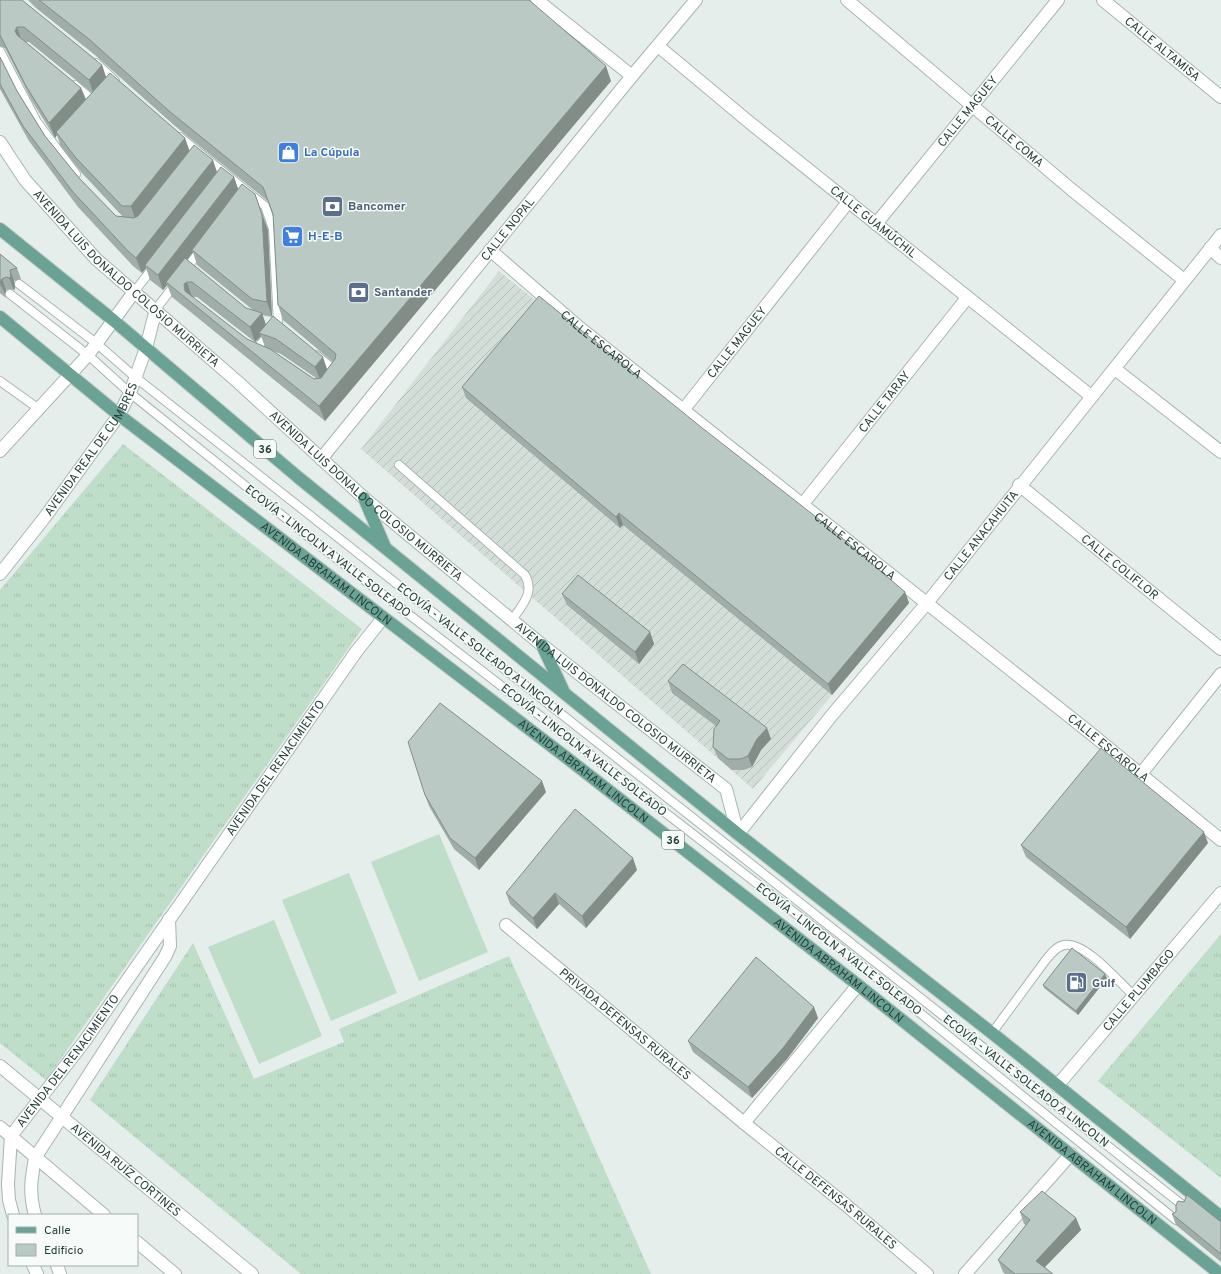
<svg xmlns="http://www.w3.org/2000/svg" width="1221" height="1274" viewBox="0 0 1221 1274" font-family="Overpass,sans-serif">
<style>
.industrial{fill:url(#industrial-furrows)}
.grass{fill:url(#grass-tufts)}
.pitch{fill:#bfdec9}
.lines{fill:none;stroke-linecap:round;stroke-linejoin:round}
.service-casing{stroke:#a7b6b1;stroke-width:10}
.minor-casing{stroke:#a7b6b1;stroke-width:14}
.tertiary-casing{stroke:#a7b6b1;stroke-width:14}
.secondary-casing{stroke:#a4b9b3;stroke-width:14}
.primary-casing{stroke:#c2cac8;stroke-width:14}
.service{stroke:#fff;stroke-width:8}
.minor{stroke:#fff;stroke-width:12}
.tertiary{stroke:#fff;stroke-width:12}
.secondary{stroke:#fff;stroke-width:12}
.primary{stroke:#6ba296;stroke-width:12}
.wall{fill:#a0ada8;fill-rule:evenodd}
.shaded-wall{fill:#828d88}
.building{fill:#bac9c3;stroke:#828d88}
.labels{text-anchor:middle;stroke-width:3;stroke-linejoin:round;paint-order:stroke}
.shield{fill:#f6faf8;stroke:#637872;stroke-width:1}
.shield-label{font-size:11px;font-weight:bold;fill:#244039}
.street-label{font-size:12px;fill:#244039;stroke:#f6faf8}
.shop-label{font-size:12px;font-weight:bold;fill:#366cbe;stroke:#f6faf8;text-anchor:start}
.service-label{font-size:12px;font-weight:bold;fill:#4e5e75;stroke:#f6faf8;text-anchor:start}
</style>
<defs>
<pattern id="industrial-furrows" width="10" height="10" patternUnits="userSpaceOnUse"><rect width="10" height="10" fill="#d3ded9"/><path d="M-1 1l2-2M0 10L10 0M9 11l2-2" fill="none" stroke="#b5c0bb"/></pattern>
<pattern id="grass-tufts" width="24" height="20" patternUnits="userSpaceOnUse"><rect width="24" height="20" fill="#bfdec9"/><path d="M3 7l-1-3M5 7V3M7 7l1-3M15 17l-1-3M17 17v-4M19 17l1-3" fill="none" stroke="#a4c0ad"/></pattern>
</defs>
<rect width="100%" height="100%" fill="#e5eeea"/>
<path class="industrial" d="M499,271L909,603L753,789L361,449Z"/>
<g class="grass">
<path d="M123,444L362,629L46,1080L0,1043V590Z"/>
<path d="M1221,934V1178L1098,1081Z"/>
<path d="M193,943L254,1079L344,1042L339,1029L509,956L651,1274H301L90,1100Z"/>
</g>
<g class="pitch">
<path d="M439,834L488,952L419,981L371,862Z"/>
<path d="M349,873L397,993L331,1021L282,900Z"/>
<path d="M274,920L322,1036L259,1064L208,947Z"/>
</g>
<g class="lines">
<defs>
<g id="service">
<path d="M0,51L37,122L76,174"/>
<path d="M96,63L115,81"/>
<path d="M75,85L96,103"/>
<path d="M180,137L265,206L273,229L278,323L256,350L253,348"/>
<path d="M184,272L201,249"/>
<path d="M19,284L96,343L135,377L1185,1207"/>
<path d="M134,292L155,265"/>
<path d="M10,294L88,355L130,393L314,541L826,937L1176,1220"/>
<path d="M156,309L176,283"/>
<path d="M316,355L336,371L334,373"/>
<path d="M0,381L39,409"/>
<path d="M399,465L525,575C535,593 522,605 512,620"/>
<path d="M992,1033L1045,961C1050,955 1055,947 1064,945C1085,941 1118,981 1133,995"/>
</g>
<g id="minor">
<path d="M537,0L632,76"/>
<path id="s1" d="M847,0L1072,190L1184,280"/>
<path id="s2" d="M658,46L749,122L1091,396"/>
<path id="s3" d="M876,224L1058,0"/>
<path d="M1210,248L1221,258"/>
<path id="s4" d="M490,250L580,328L1089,732L1221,840"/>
<path d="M1115,369L1221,452"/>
<path id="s5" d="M684,409L849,201"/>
<path id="s6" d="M321,459L632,76L696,0"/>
<path id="s7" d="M1019,485L1221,649"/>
<path id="s8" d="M802,505L967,298"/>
<path d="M1140,775L1221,674"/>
<path id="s9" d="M738,834L832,715L927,603L1221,235"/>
<path id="s10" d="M506,925L744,1123L846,1205L927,1274"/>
<path id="s11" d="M1057,1086L1221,893"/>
<path d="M744,1123L858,985"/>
<path id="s12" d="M13,1215L9,1200L8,1184L11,1136L84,1042L356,652L383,618"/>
<path d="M35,1215C29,1193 31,1180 35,1158L165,957L170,946L169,919"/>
<path d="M33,1265L37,1274"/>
<path d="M57,1265L60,1274"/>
<path d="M965,1274L1071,1154"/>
</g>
<g id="tertiary">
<path id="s13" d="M1103,0L1221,97"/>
<path d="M0,451L88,355L134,292"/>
<path id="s14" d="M0,574L45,517L119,415L130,393L146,348L156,309"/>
<path id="s15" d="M0,1066L252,1274"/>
<path d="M0,1127L104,1215"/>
<path d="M137,1242L175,1274"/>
</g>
<g id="secondary">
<path id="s16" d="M0,142L25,180L96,259L239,383L364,498L542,645L726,789L738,834"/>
</g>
<g id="primary">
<path d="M0,229L113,320L299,478L738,834L992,1033L1221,1217"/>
<path id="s17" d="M0,317L119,415L567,758L858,985L1220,1274"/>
<path d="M364,498L385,547"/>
<path d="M542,645L563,690"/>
</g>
</defs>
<use href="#service" class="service-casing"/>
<use href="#minor" class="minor-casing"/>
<use href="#tertiary" class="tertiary-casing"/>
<use href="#secondary" class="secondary-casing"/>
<use href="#primary" class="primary-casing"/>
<use href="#service" class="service"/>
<use href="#minor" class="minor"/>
<use href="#tertiary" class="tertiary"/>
<use href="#secondary" class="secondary"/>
<use href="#primary" class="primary"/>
</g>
<g class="wall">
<path d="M0,0L102,65L106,77L185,138L189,150L217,172L234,177L238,189L268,230L272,317L262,315L266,325L327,369L333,362L283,320L278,305L273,214L269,202L175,126L95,55L36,8L28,0H529L611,81L325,421L172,297L167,285L163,290L150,280L146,268L142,273L133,266L78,207L29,141L0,89V57L17,91L45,136L79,178L116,216L123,217L82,173L61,147L57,135L55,138L32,101L5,48L0,47ZM25,42H29L92,93L86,99L81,88ZM193,252L197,265L253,310L246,308L187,260ZM192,297H197L255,342L261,336L265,347L247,339ZM273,351L281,354L316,378L314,379Z"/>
<path d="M0,254L17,268L21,279L14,281L15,288L14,290L10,289L6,290L5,294L6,298L0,293Z"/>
<path d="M462,387L905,592L909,603L832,695L623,525L620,528L466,398Z"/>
<path d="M562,594L650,632L654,644L639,664L567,605Z"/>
<path d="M668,681L771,739L761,750L752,767L744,770H732L718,758L713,747L716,726L672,693Z"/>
<path d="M546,792L479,870L454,849L429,806L425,795Z"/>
<path d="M1208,843L1130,939L1026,857L1021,845Z"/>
<path d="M637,870L586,928L559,904L537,929L510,904L506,893Z"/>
<path d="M1107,978L1078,1015L1044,988L1043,985Z"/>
<path d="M818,1018L787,1059L752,1098L693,1052L688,1041Z"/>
<path d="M1020,1212L1076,1218L1081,1230L1045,1267L1053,1274H1005L1003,1272L998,1260L1026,1225L1024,1224Z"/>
<path d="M1172,1214L1221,1222V1262L1176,1225Z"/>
</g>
<g class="shaded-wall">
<path d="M17,27L22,42L21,46L15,31Z"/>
<path d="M102,65L107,80L94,95L89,80Z"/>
<path d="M606,66L611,81L325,421L319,406Z"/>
<path d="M81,88L87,103L56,132L57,135L55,138L49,123Z"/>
<path d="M185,138L190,153L136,222L131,206Z"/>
<path d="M213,160L218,175L145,265L146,268L142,273L136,258Z"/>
<path d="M234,177L239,192L192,250L193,252L168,284L166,282L167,285L163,290L158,275Z"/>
<path d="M255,194L268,230L272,317L267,302Z"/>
<path d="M10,270L14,281L15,288L14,290L9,278Z"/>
<path d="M2,279L6,290L5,294L0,282Z"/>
<path d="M187,282L192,297L185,291L184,284Z"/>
<path d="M262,313L267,328L259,333L261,336L255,342L250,327Z"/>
<path d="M323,357L328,372L321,382L315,367Z"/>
<path d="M619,513L623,525L620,528L616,517Z"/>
<path d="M905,592L909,603L832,695L828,684Z"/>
<path d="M650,632L654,644L639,664L635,652Z"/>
<path d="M767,728L771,739L761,750L752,767L748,756L757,739Z"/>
<path d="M542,781L546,792L479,870L475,858Z"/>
<path d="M1204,832L1208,843L1130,939L1126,927Z"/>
<path d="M633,858L637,870L586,928L582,916Z"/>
<path d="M555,893L559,904L537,929L533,918Z"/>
<path d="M1105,974L1107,978L1078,1015L1076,1011Z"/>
<path d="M814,1007L818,1018L787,1059L752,1098L748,1087Z"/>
<path d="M1076,1218L1081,1230L1040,1272L1036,1261Z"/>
</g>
<g class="building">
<path d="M0,0H22L102,65L89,80L24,27H17L15,31L17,35L81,88L49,123L26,86L0,35Z"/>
<path d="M39,0H529L606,66L319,406L166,282L185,258L246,308L262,313L250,327L192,282H187L184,284L185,291L247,339L270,349L314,379L321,378L335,359L336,354L278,305L273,214L263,187L169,111L90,40Z"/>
<path d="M0,57L17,91L45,136L79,178L116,216L134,218L138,216L194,145L213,160L136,258L128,251L73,192L23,126L0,84Z"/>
<path d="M110,73L185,138L131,206H122L76,158L56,132Z"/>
<path d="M221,167L234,177L158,275L145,265Z"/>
<path d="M242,184L255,194L262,215L267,302L252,299L192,250Z"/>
<path d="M0,254L17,268L10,270L11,277L9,278L6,277L2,279L0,282L2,286L0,285Z"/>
<path d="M539,296L701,427L834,531L905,592L828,684L619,513L616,517L462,387Z"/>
<path d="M273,316L323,357L315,367L276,339L259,333Z"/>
<path d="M578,575L650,632L635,652L562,594Z"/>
<path d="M683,664L767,728L757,739L748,756L740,759H728L713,747L714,729L720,721L668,681Z"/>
<path d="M440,703L542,781L475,858L450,838L425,795L408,742Z"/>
<path d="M1101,748L1204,832L1126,927L1021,845Z"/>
<path d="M575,809L633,858L582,916L555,893L533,918L506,893Z"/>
<path d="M1072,948L1105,974L1076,1011L1043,985Z"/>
<path d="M756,957L814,1007L783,1048L748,1087L688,1041Z"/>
<path d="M1042,1191L1076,1218L1036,1261L1053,1274H1015L998,1260L1030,1220L1020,1212Z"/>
<path d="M1187,1195L1221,1222V1254L1172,1214L1176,1212V1205L1178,1201L1184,1202Z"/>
</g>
<defs>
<symbol id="shop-square" viewBox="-11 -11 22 22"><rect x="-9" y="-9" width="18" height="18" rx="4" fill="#3f7fe0" stroke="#f6faf8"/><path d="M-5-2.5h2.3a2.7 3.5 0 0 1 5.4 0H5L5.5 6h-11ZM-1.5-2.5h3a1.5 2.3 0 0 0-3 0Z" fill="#fff"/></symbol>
<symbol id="bank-square" viewBox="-11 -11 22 22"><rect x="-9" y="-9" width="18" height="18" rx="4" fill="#5c6f8a" stroke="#f6faf8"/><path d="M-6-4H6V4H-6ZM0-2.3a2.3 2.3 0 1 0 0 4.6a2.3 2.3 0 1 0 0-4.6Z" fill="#fff"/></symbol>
<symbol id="supermarket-square" viewBox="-11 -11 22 22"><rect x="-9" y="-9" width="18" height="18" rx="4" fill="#3f7fe0" stroke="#f6faf8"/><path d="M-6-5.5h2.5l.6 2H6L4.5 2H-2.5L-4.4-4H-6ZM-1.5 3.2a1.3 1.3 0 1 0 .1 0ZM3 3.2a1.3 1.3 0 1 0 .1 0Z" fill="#fff"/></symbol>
<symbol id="fuel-square" viewBox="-11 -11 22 22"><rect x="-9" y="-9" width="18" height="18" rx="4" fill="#5c6f8a" stroke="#f6faf8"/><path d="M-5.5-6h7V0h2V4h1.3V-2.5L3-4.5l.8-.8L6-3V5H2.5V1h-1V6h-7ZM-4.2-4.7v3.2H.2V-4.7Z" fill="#fff"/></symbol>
</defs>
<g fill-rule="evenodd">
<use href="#shop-square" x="276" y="140" width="25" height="25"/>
<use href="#bank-square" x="320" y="194" width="25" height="25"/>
<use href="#supermarket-square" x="280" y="224" width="25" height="25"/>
<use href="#bank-square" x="346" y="280" width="25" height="25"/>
<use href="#fuel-square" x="1064" y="970" width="25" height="25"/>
</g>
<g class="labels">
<g class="shield">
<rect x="254" y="440" width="22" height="18" rx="3"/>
<rect x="662" y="831" width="22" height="18" rx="3"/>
</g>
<g class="shield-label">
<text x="265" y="453">36</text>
<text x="673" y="844">36</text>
</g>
<g class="street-label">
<text dy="4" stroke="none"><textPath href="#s13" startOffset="77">CALLE ALTAMISA</textPath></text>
<text dy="4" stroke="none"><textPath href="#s3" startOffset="145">CALLE MAGUEY</textPath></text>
<text dy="4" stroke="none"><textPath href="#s1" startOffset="219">CALLE COMA</textPath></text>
<text dy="4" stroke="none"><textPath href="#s2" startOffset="278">CALLE GUAMÚCHIL</textPath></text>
<text dy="4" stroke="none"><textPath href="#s6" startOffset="296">CALLE NOPAL</textPath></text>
<text dy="4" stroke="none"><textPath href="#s16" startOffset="187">AVENIDA LUIS DONALDO COLOSIO MURRIETA</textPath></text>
<text dy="4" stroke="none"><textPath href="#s5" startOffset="85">CALLE MAGUEY</textPath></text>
<text dy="4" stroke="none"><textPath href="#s4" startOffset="146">CALLE ESCAROLA</textPath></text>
<text dy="4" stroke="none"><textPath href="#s8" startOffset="132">CALLE TARAY</textPath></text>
<text dy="4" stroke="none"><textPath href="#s14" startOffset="155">AVENIDA REAL DE CUMBRES</textPath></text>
<text dy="4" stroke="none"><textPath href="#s16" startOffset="511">AVENIDA LUIS DONALDO COLOSIO MURRIETA</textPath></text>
<text dy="4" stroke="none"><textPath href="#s9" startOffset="385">CALLE ANACAHUITA</textPath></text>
<text dy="4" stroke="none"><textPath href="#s4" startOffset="470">CALLE ESCAROLA</textPath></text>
<text transform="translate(328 551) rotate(38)" y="4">ECOVÍA - LINCOLN A VALLE SOLEADO</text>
<text dy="4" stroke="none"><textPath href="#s7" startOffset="130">CALLE COLIFLOR</textPath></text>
<text dy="4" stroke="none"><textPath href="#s17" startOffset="415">AVENIDA ABRAHAM LINCOLN</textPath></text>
<text transform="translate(480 649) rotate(38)" y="4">ECOVÍA - VALLE SOLEADO A LINCOLN</text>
<text dy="4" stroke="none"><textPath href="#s16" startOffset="835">AVENIDA LUIS DONALDO COLOSIO MURRIETA</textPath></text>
<text dy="4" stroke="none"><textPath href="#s4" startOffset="794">CALLE ESCAROLA</textPath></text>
<text transform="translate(584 750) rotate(38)" y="4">ECOVÍA - LINCOLN A VALLE SOLEADO</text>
<text dy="4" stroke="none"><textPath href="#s12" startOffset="533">AVENIDA DEL RENACIMIENTO</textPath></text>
<text dy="4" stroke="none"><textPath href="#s17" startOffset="739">AVENIDA ABRAHAM LINCOLN</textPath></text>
<text transform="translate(839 949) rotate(38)" y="4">ECOVÍA - LINCOLN A VALLE SOLEADO</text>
<text dy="4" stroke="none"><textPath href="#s17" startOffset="1063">AVENIDA ABRAHAM LINCOLN</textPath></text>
<text dy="4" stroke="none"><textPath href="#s11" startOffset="126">CALLE PLUMBAGO</textPath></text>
<text dy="4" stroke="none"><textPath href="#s10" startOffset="155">PRIVADA DEFENSAS RURALES</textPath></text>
<text dy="4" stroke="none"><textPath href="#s12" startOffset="174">AVENIDA DEL RENACIMIENTO</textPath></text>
<text transform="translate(1026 1081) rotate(38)" y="4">ECOVÍA - VALLE SOLEADO A LINCOLN</text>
<text dy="4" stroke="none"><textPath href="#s15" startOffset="163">AVENIDA RUÍZ CORTINES</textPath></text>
<text dy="4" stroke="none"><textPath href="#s17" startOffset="1387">AVENIDA ABRAHAM LINCOLN</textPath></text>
<text dy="4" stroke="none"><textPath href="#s10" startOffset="428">CALLE DEFENSAS RURALES</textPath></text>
</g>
<g class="shop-label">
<text x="304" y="156">La Cúpula</text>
<text x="308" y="240">H-E-B</text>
</g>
<g class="service-label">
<text x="348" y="210">Bancomer</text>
<text x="374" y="296">Santander</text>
<text x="1092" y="987">Gulf</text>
</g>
</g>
<rect x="8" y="1214" width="130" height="52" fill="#f6faf8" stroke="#a2b0ac"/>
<rect x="16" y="1227" width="20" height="6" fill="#6ba296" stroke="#a2b0ac"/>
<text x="44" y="1234" font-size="12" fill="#244039">Calle</text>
<rect x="16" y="1244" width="20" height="12" fill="#bac9c3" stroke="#a2b0ac"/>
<text x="44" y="1254" font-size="12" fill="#244039">Edificio</text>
</svg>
